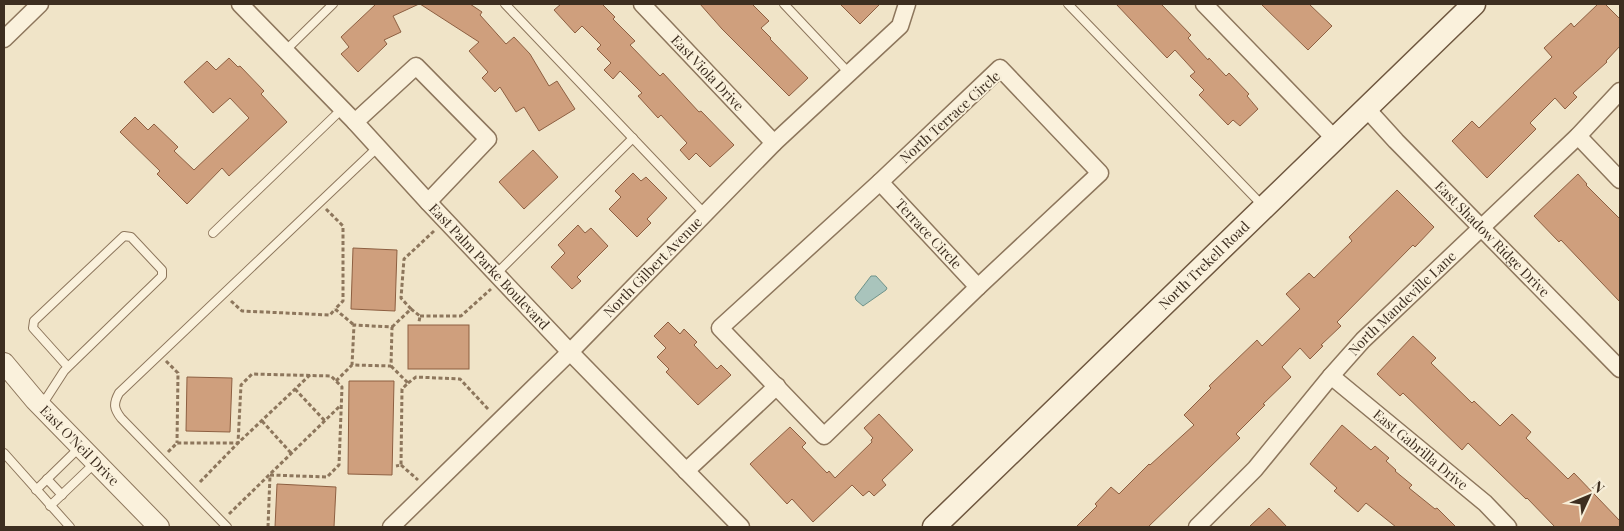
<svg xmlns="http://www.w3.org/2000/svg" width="1624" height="531" viewBox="0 0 1624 531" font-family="'Playfair Display',serif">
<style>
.water{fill:#a9c4bc;stroke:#6f938a}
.building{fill:#cf9f7d;stroke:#8d5f41}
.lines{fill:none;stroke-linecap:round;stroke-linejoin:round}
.service-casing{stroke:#8d765c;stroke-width:10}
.minor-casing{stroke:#8d765c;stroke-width:19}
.tertiary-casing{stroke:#8d765c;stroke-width:22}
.secondary-casing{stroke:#6f573f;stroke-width:25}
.path{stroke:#8d765c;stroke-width:3;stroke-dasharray:4 2.5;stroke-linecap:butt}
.service{stroke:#faf1dc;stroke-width:8}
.minor{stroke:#faf1dc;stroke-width:16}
.tertiary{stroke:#faf1dc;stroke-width:20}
.secondary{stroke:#faf1dc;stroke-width:22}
.labels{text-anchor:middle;stroke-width:4;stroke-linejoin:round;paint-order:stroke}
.street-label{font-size:14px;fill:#3d2e20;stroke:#f7eed8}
</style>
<rect width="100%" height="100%" fill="#f0e4c8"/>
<path class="water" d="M871,276H876L887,288L886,290L863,306L856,300L855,297Z"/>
<g class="building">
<path d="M376,4H419L393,16L401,32L384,40L387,44L358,72L341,54L349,47L341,37Z"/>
<path d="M420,4H470L482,12L480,15L506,44L514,37L530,54L549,86L557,81L575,109L539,131L524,107L516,112L500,87L495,92L482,78L488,72L469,51L479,42Z"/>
<path d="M561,4H602L615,17L613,19L635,41L630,45L660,76L663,73L699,112L701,111L734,145L710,167L696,153L689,160L680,150L687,143L661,115L658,118L638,96L642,93L620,71L613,79L604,70L611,63L597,49L601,45L582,26L575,33L554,10Z"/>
<path d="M700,4H752L769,21L761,28L771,38L770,39L808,78L789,96L722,29Z"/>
<path d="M840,4H880L860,24Z"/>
<path d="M1116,4H1161L1191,35L1188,38L1208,60L1209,58L1226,76L1229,73L1249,94L1247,96L1258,109L1240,126L1233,120L1228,125L1199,95L1204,90L1190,76L1195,72L1175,50L1167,58Z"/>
<path d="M1261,4H1309L1332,26L1308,50Z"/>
<path d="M1598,4H1605L1620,19V46L1606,61L1607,62L1573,93L1577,97L1565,109L1555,98L1530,123L1536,129L1487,178L1452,141L1472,121L1479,128L1552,57L1544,48L1571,23L1574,27Z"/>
<path d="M229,58L238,67L240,66L264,91L261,94L287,122L229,176L222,168L187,204L157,174L160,171L120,132L135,117L148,130L154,124L178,147L174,151L194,170L249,118L230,98L213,113L184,82L207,61L216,70Z"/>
<path d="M533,150L558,177L524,209L499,182Z"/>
<path d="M633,173L641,181L646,177L667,198L647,219L651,223L637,237L609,209L621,197L615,191Z"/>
<path d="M1578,174L1587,184L1586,185L1620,219V302L1561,240L1559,242L1534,216Z"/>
<path d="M1397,190L1434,227L1415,247L1413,245L1337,322L1341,326L1321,345L1323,346L1310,359L1300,348L1282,367L1291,377L1263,404L1265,405L1236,434L1240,438L1148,527H1076L1097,506L1095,504L1111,487L1119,494L1149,464L1150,465L1194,425L1184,415L1211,388L1209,386L1257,340L1262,346L1300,309L1286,294L1309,273L1314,278L1352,241L1349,237Z"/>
<path d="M578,225L585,233L591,228L608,246L577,277L581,281L572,289L551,267L565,253L558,245Z"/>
<path d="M353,248L397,250L395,311L351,309Z"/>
<path d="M668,322L680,334L684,329L697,342L694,345L717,369L721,365L731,375L698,405L666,372L669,369L657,357L666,348L654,336Z"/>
<rect x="408" y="325" width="61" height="44"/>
<path d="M1413,336L1436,358L1431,363L1472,403L1474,401L1500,426L1512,414L1531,432L1526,438L1568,479L1574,473L1620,521V527H1555L1527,498L1526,499L1468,443L1462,450L1403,393L1400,396L1377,374Z"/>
<path d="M187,377L232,378L230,432L186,431Z"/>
<path d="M349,381H394L392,475L348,474Z"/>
<path d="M879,414L913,450L882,480L886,485L874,496L869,491L863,496L852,485L813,522L792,499L787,504L750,464L790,427L806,443L802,447L827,473L829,471L835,478L872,442L871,440L873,438L864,428Z"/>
<path d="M1342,425L1371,450L1375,446L1389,458L1386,461L1396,470L1395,471L1412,485L1409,488L1435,509L1437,508L1456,527H1396L1366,503L1358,512L1334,491L1337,488L1310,464Z"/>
<path d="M277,484L336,487L334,527H275Z"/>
<path d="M1269,508L1287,527H1249Z"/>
</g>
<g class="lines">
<defs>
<g id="service">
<path d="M505,4L705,214"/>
<path d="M784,4L849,73"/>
<path d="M1068,4L1263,206"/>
<path d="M286,50L333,4"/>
<path d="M213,233L342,109"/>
<path d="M496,274L633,138"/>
<path d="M42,405L64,371L68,367L162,276V270L131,237L124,236L34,321L33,328L68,367"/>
<path d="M4,453L70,527"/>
<path d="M47,479L62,495"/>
<path d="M36,490L79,448"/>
<path d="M50,506L96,462"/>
<path d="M227,527L121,418C114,409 113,404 119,393L378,147"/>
</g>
<g id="minor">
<path id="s1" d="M240,4L355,122L428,202L570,352L741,527"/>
<path id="s2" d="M642,4L774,143"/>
<path d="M1204,4L1335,139"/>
<path d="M4,39L40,4"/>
<path d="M1000,68L1100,173L978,287L824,436L720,328L880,182Z"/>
<path id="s3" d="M1366,108L1396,141L1620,369"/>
<path d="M355,122L416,66L488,139L428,202"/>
<path d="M1578,136L1620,180"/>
<path id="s4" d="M880,182L978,287"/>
<path id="s5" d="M1331,376L1485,503L1508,527"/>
<path d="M686,471L777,386"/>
<path id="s6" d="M391,527L570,352L774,143L900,26L907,4"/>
<path id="s7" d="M1197,527L1255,469L1331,376L1363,340L1578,136L1620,91"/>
</g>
<g id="tertiary">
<path id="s8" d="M4,363L35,400L159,527"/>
</g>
<g id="secondary">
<path id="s9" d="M934,527L1474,4"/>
</g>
</defs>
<use href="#service" class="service-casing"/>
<use href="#minor" class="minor-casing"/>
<use href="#tertiary" class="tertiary-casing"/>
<use href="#secondary" class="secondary-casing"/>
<g class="path">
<path d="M326,209L343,226V301L335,309L354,325"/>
<path d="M231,301L242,311L330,315L335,309"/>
<path d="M411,309L401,298L404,259L434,231"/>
<path d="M420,316H461L491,289"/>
<path d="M392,327L411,309L420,316L419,322"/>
<path d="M166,361L178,373L177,443"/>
<path d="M391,366L408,383L402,389L401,465L396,466"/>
<path d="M336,381L352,365L391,366L392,327L354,325L352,365"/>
<path d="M408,383L416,377L460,379L489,410"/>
<path d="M295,389L325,421"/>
<path d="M262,421L291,453"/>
<path d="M168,452L177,443H238L241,385L252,374L331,376L342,387L339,465L327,477L270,475L268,527"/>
<path d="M401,465L418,480"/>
<path d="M200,482L238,443L310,375"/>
<path d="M229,514L341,405"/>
</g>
<use href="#service" class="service"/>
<use href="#minor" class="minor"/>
<use href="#tertiary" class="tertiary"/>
<use href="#secondary" class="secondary"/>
</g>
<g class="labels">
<g class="street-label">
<text dy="5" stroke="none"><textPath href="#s2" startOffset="95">East Viola Drive</textPath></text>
<text transform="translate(950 117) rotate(-42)" y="5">North Terrace Circle</text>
<text dy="5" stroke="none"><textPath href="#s4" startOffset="71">Terrace Circle</textPath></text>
<text dy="5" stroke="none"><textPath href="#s3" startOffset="182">East Shadow Ridge Drive</textPath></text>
<text dy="5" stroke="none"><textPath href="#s9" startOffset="376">North Trekell Road</textPath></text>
<text dy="5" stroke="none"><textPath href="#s1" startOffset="362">East Palm Parke Boulevard</textPath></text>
<text dy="5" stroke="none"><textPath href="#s6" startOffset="369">North Gilbert Avenue</textPath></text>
<text dy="5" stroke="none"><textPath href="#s7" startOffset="304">North Mandeville Lane</textPath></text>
<text dy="5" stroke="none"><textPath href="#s8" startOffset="112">East O'Neil Drive</textPath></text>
<text dy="5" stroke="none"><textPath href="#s5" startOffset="116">East Gabrilla Drive</textPath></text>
</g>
</g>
<rect width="1624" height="531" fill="none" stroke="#3d2e20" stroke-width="10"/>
<g transform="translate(1589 496) rotate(46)" stroke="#f7eed8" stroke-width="4" paint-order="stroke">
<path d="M0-4L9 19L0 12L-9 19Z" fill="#3d2e20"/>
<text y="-8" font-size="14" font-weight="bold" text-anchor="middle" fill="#3d2e20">N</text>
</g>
</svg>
